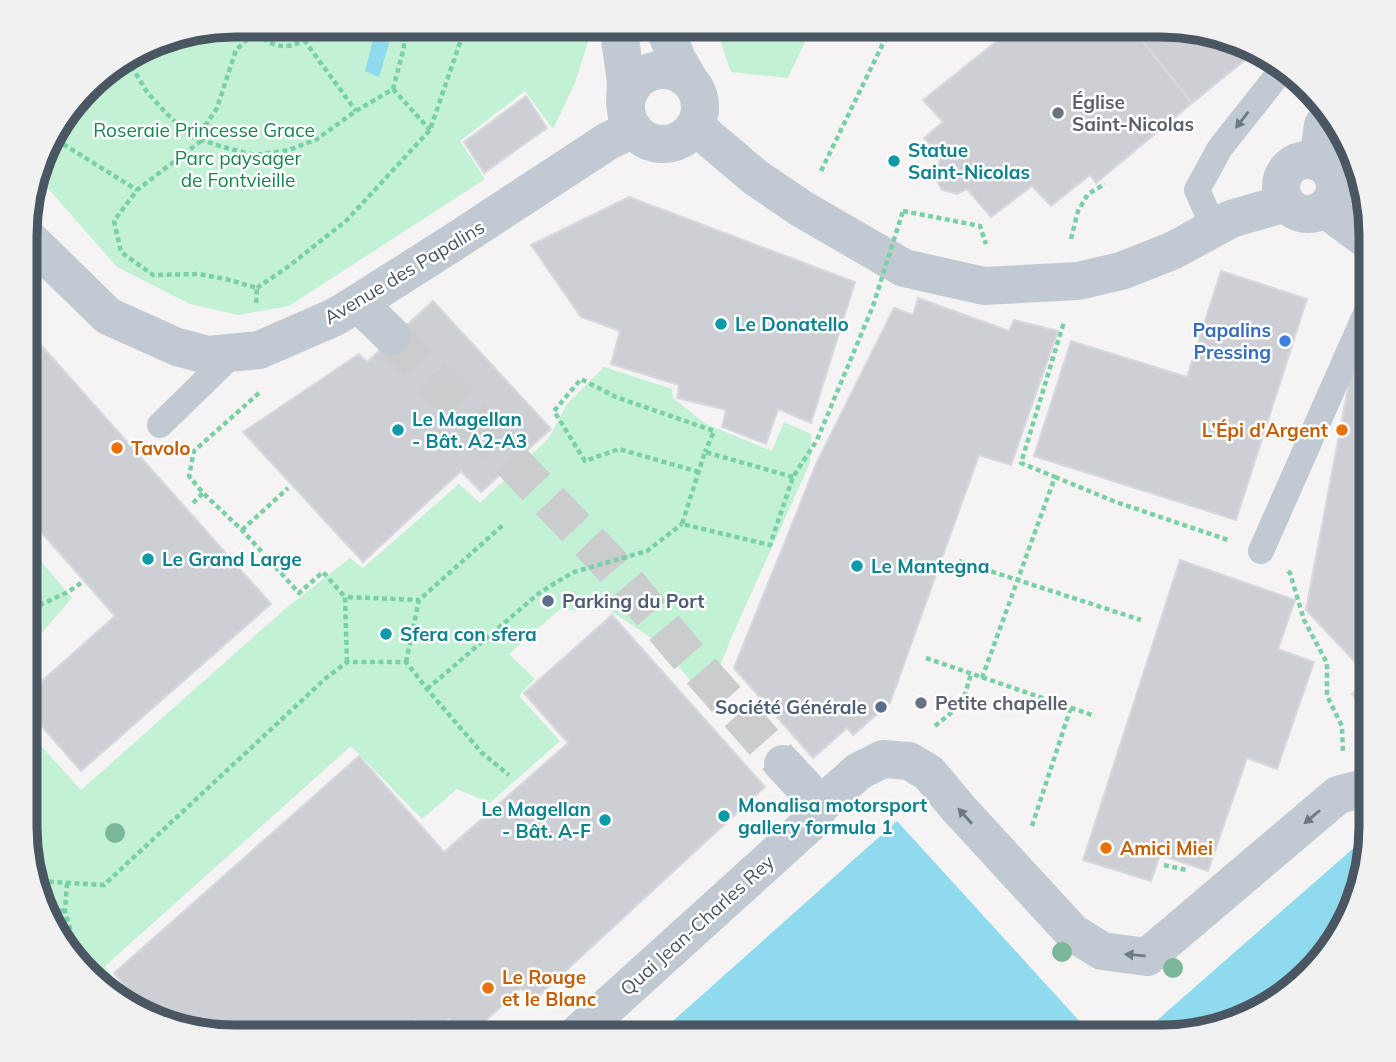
<svg xmlns="http://www.w3.org/2000/svg" width="1396" height="1062" viewBox="0 0 1396 1062" font-family="Mulish,sans-serif">
<style>
.green{fill:#c3f1d5}
.water{fill:#90daee}
.building{fill:#cdcfd5;stroke:#d7d9de;stroke-width:2}
.lines{fill:none;stroke-linecap:round;stroke-linejoin:round}
.minor-tunnel{stroke:#caccce;stroke-width:38;stroke-dasharray:38 19;stroke-linecap:butt}
.path{stroke:#7ad0a6;stroke-width:4.5;stroke-dasharray:5 3.5;stroke-linecap:butt}
.service{stroke:#c1cad2;stroke-width:26}
.minor{stroke:#c1cad2;stroke-width:38}
.path-bridge{stroke:#7ad0a6;stroke-width:4.5;stroke-dasharray:5 3.5;stroke-linecap:butt}
.tree{fill:#7bb799}
.oneway{fill:#6e7983}
.worship-dot{fill:#6b7280;stroke:#fff;stroke-width:2.5}
.culture-dot{fill:#0f9aa8;stroke:#fff;stroke-width:2.5}
.shop-dot{fill:#3f7fe0;stroke:#fff;stroke-width:2.5}
.food-dot{fill:#e8710a;stroke:#fff;stroke-width:2.5}
.service-dot{fill:#5c6f8a;stroke:#fff;stroke-width:2.5}
.labels{text-anchor:middle;stroke-width:5;stroke-linejoin:round;paint-order:stroke}
.worship-label{font-size:19px;font-weight:bold;fill:#5b616d;stroke:#fff;text-anchor:start}
.park-label{font-size:19px;fill:#17864f;stroke:#fff}
.culture-label{font-size:19px;font-weight:bold;fill:#0d838f;stroke:#fff;text-anchor:start}
.street-label{font-size:19px;fill:#4a5661;stroke:#fff}
.shop-label{font-size:19px;font-weight:bold;fill:#366cbe;stroke:#fff;text-anchor:end}
.food-label{font-size:19px;font-weight:bold;fill:#c56008;stroke:#fff;text-anchor:start}
.service-label{font-size:19px;font-weight:bold;fill:#4e5e75;stroke:#fff;text-anchor:start}
.rim{fill:none;stroke:#4a5661;stroke-width:9}
</style>
<rect width="100%" height="100%" fill="#f5f3f3"/>
<g class="green">
<path d="M234,25H585L588,42L575,83L553,129L525,91L460,141L485,179L289,306L238,315L190,304L117,267L37,176L52,130L96,76L167,36Z"/>
<path d="M715,25H813L788,78L731,72Z"/>
<path d="M604,367L672,389L673,398L706,424L772,451L784,422L811,434L810,463L732,636L716,676L690,680L660,644L611,611L559,610L509,654L535,679L519,696L560,741L490,803L457,789L422,819L351,746L105,966L130,1002L127,1005L96,986L46,921L25,842V728L81,790L285,609L350,558L363,568L459,484L480,503L549,438L567,404Z"/>
<path d="M26,544L72,598L25,652Z"/>
</g>
<g class="water">
<path d="M373,25H391L388,47L379,77L365,71L374,35Z"/>
<path d="M897,821L1094,1037H655Z"/>
<path d="M1356,846L1367,858L1356,908L1320,966L1254,1016L1162,1037H1138Z"/>
</g>
<g class="building">
<path d="M1017,25H1050L1061,38L1077,25H1088L1102,40L1119,25H1130L1192,103L1096,183L1090,175L1051,206L1032,186L991,217L967,189L957,194L942,190L936,180L935,168L942,158L924,138L943,122L923,100Z"/>
<path d="M1130,25H1175L1242,40L1245,43V60L1192,103Z"/>
<path d="M526,96L547,128L484,173L464,142Z"/>
<path d="M629,197L855,282L811,423L778,409L766,444L722,427L726,410L677,398L679,385L611,364L620,331L581,317L531,245Z"/>
<path d="M1221,271L1307,299L1236,520L1034,456L1071,341L1187,377Z"/>
<path d="M918,298L1009,331L1014,320L1058,331L1011,465L979,455L890,703L853,735L847,728L813,758L734,668L817,462L894,308L913,315Z"/>
<path d="M433,301L551,429L481,492L461,471L363,562L243,432L359,354L367,362Z"/>
<path d="M26,328L271,604L81,771L25,707V696L115,616L26,515Z"/>
<path d="M1352,366L1371,377V679L1306,610Z"/>
<path d="M1180,560L1295,600L1278,649L1314,662L1277,769L1247,758L1208,871L1160,855L1151,881L1083,860Z"/>
<path d="M612,615L765,787L532,1002L521,988L468,1037H463L449,1019L429,1036L415,1020L397,1037H221L154,1022L147,1017L150,1014L114,973L359,756L444,852L568,743L524,693Z"/>
<path d="M1370,677L1371,679V714L1352,694Z"/>
</g>
<g class="lines">
<path class="minor-tunnel" d="M392,336L612,566L681,648L783,764"/>
<g class="path">
<path d="M252,25C268,53 301,53 318,25"/>
<path d="M304,40L356,111"/>
<path d="M127,59L147,92L167,114L192,137L223,147L255,155L289,150L317,139L356,111L393,89L404,47L403,25"/>
<path d="M393,89L430,130"/>
<path d="M52,132L58,141L137,190"/>
<path d="M192,137L207,123L217,108L236,50L256,31"/>
<path d="M201,141L137,190L114,221L121,252L153,275L198,274L226,279L257,288L256,305"/>
<path d="M821,171L892,25"/>
<path d="M903,211L980,226L986,244"/>
<path d="M1071,239L1078,211L1088,194L1105,184"/>
<path d="M257,288L289,266L347,220L430,130L466,25"/>
<path d="M259,393L194,451L189,476L203,493L242,530L299,593L323,572L345,597"/>
<path d="M699,472L619,449L585,461L554,411L581,379L616,397L714,431L705,452"/>
<path d="M793,477L705,452L682,524L770,545L793,477L817,440L873,306"/>
<path d="M1055,477L1116,502L1228,540"/>
<path d="M193,503L203,493"/>
<path d="M242,530L288,488"/>
<path d="M959,561L1141,620"/>
<path d="M1288,571L1290,573L1304,620L1327,663V696L1342,726L1343,753"/>
<path d="M25,606L29,610L68,592L81,583"/>
<path d="M926,658L1095,716"/>
<path d="M347,662L345,597L419,600"/>
<path d="M406,662L419,600L503,525"/>
<path d="M982,678L1055,477L1021,463L1064,322"/>
<path d="M427,689L538,594L555,583L574,572L647,551L682,524"/>
<path d="M935,726L962,704L971,674"/>
<path d="M1032,826L1071,707"/>
<path d="M1164,865L1186,870"/>
<path d="M34,876L39,881L104,885L326,678L347,662H406L427,689L482,753L509,775"/>
<path d="M67,883L65,911L80,963L103,990"/>
<path d="M43,909L65,911"/>
</g>
<g class="service">
<path d="M1214,228L1197,190L1220,148L1284,67"/>
<path d="M160,425L235,352"/>
<path d="M1261,551L1371,302"/>
</g>
<g class="minor">
<path d="M618,25L626,81L625,103"/>
<path d="M663,25L677,59L689,80"/>
<circle cx="663" cy="107" r="37"/>
<path d="M695,126L755,177L802,209L904,268L984,286L1078,281L1121,271L1172,251L1231,219L1286,203"/>
<circle cx="1308" cy="187" r="27"/>
<path d="M1318,162L1323,125L1330,116"/>
<path d="M1324,208L1371,243"/>
<path d="M26,236L108,316L177,347L208,355L259,350L335,317L358,303L454,242L608,141L633,129"/>
<path d="M358,303L392,336"/>
<path d="M783,764L821,805"/>
<path d="M574,1037L808,825L821,805L859,771L883,759L909,761L929,773L959,809L1073,933L1102,951L1147,957L1338,795L1365,788L1371,790"/>
</g>
<path class="path-bridge" d="M873,306L903,211"/>
</g>
<g class="tree">
<circle cx="115" cy="833" r="10"/>
<circle cx="1062" cy="952" r="10"/>
<circle cx="1173" cy="968" r="10"/>
</g>
<defs><path id="oneway-solid" d="M-6-.8H1V-3.2L6.5 0L1 3.2V.8H-6Z" transform="scale(1.75)"/></defs>
<g class="oneway">
<use href="#oneway-solid" transform="translate(1242 120) rotate(128)"/>
<use href="#oneway-solid" transform="translate(965 816) rotate(-132)"/>
<use href="#oneway-solid" transform="translate(1312 817) rotate(140)"/>
<use href="#oneway-solid" transform="translate(1135 955) rotate(-175)"/>
</g>
<g class="worship-dot">
<circle cx="1058" cy="113" r="7"/>
<circle cx="921" cy="703" r="7"/>
</g>
<g class="culture-dot">
<circle cx="894" cy="161" r="7"/>
<circle cx="721" cy="324" r="7"/>
<circle cx="398" cy="430" r="7"/>
<circle cx="148" cy="559" r="7"/>
<circle cx="857" cy="566" r="7"/>
<circle cx="386" cy="634" r="7"/>
<circle cx="724" cy="816" r="7"/>
<circle cx="605" cy="820" r="7"/>
</g>
<circle class="shop-dot" cx="1285" cy="341" r="7"/>
<g class="food-dot">
<circle cx="1342" cy="430" r="7"/>
<circle cx="117" cy="448" r="7"/>
<circle cx="1106" cy="848" r="7"/>
<circle cx="488" cy="988" r="7"/>
</g>
<g class="service-dot">
<circle cx="548" cy="601" r="7"/>
<circle cx="881" cy="707" r="7"/>
</g>
<g class="labels">
<g class="worship-label">
<text x="1072" y="109">Église<tspan x="1072" dy="22">Saint-Nicolas</tspan></text>
<text x="935" y="710">Petite chapelle</text>
</g>
<g class="park-label">
<text x="204" y="137">Roseraie Princesse Grace</text>
<text x="238" y="165">Parc paysager<tspan x="238" dy="22">de Fontvieille</tspan></text>
</g>
<g class="culture-label">
<text x="908" y="157">Statue<tspan x="908" dy="22">Saint-Nicolas</tspan></text>
<text x="735" y="331">Le Donatello</text>
<text x="412" y="426">Le Magellan<tspan x="412" dy="22">- Bât. A2-A3</tspan></text>
<text x="162" y="566">Le Grand Large</text>
<text x="871" y="573">Le Mantegna</text>
<text x="400" y="641">Sfera con sfera</text>
<text x="738" y="812">Monalisa motorsport<tspan x="738" dy="22">gallery formula 1</tspan></text>
<text x="591" y="816" text-anchor="end">Le Magellan<tspan x="591" dy="22">- Bât. A-F</tspan></text>
</g>
<g class="street-label">
<text transform="translate(404 272) rotate(-31)" y="7">Avenue des Papalins</text>
<text transform="translate(697 925) rotate(-42)" y="7">Quai Jean-Charles Rey</text>
</g>
<g class="shop-label">
<text x="1271" y="337">Papalins<tspan x="1271" dy="22">Pressing</tspan></text>
</g>
<g class="food-label">
<text x="1328" y="437" text-anchor="end">L’Épi d'Argent</text>
<text x="131" y="455">Tavolo</text>
<text x="1120" y="855">Amici Miei</text>
<text x="502" y="984">Le Rouge<tspan x="502" dy="22">et le Blanc</tspan></text>
</g>
<g class="service-label">
<text x="562" y="608">Parking du Port</text>
<text x="867" y="714" text-anchor="end">Société Générale</text>
</g>
</g>
<path d="M0 0H1396V1062H0ZM235 37H1161A198 198 0 0 1 1359 235V827A198 198 0 0 1 1161 1025H235A198 198 0 0 1 37 827V235A198 198 0 0 1 235 37Z" fill="#f1f1f2" fill-rule="evenodd"/>
<path class="rim" d="M235 37H1161A198 198 0 0 1 1359 235V827A198 198 0 0 1 1161 1025H235A198 198 0 0 1 37 827V235A198 198 0 0 1 235 37Z"/>
</svg>
